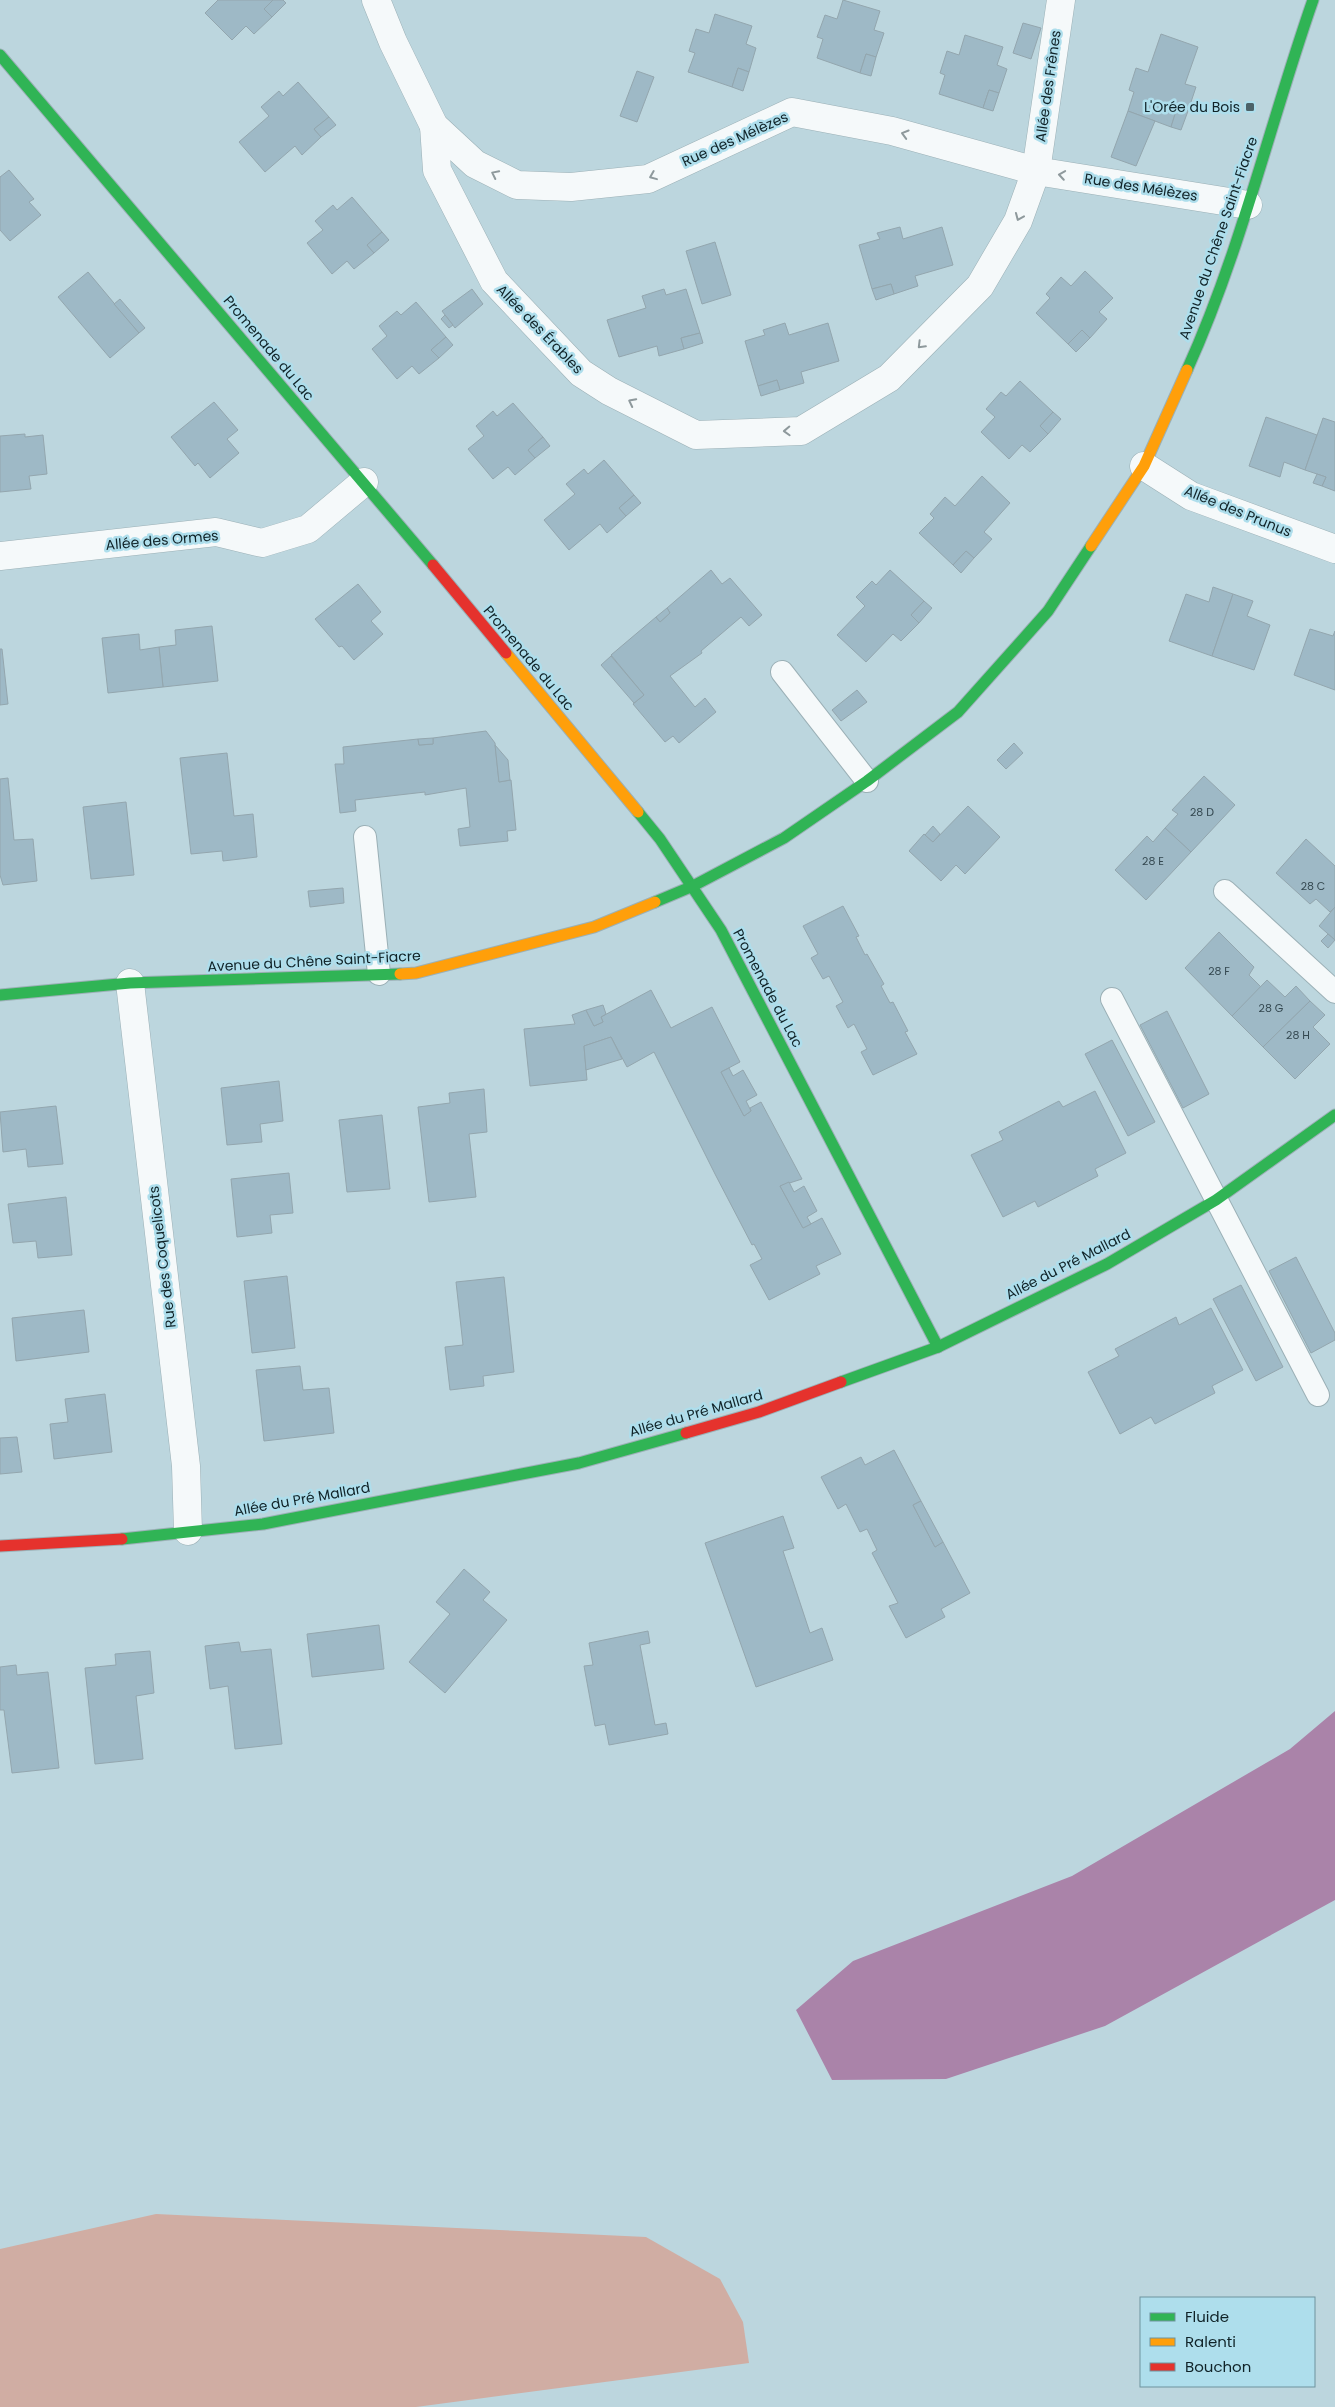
<svg xmlns="http://www.w3.org/2000/svg" width="1335" height="2407" viewBox="0 0 1335 2407" font-family="Poppins,sans-serif">
<style>
.forest{fill:#d0ada3}
.water{fill:#aa83a9}
.building{fill:#9eb9c6;stroke:#93a6ae}
.lines{fill:none;stroke-linecap:round;stroke-linejoin:round}
.lane-casing{stroke:#9bb0b6;stroke-width:24}
.street-casing{stroke:#9bb0b6;stroke-width:29}
.fast-casing{stroke:#9bb0b6;stroke-width:13}
.slow-casing{stroke:#9bb0b6;stroke-width:13}
.jam-casing{stroke:#9bb0b6;stroke-width:13}
.lane{stroke:#f5f9fa;stroke-width:22}
.street{stroke:#f5f9fa;stroke-width:28}
.fast{stroke:#30b455;stroke-width:11}
.slow{stroke:#ff9f0a;stroke-width:11}
.jam{stroke:#e5322d;stroke-width:11}
.oneway{stroke:#8e999c}
.poi-dot{fill:#4c6268;stroke:#aedeec;stroke-width:2}
.labels{text-anchor:middle;stroke-width:5;stroke-linejoin:round;paint-order:stroke}
.number-label{font-size:11px;fill:#344850}
.street-label{font-size:14px;fill:#102328;stroke:#aedeec}
.poi-label{font-size:14px;fill:#102328;stroke:#aedeec;text-anchor:end}
</style>
<rect width="100%" height="100%" fill="#bcd6de"/>
<path class="forest" d="M156,2214L646,2237L720,2279L743,2322L749,2363L416,2407H0V2249Z"/>
<path class="water" d="M1335,1711V1900L1105,2026L946,2079L832,2080L796,2010L853,1961L1072,1876L1290,1749Z"/>
<g class="building">
<path d="M218,0H273L264,9L272,17L254,34L246,26L232,40L205,13Z"/>
<path d="M273,0H283L286,3L272,17L264,9Z"/>
<path d="M843,0L880,11L874,30L884,33L876,57L866,54L860,73L817,58L823,39L817,37L825,15L837,19Z"/>
<path d="M715,14L752,26L746,44L756,48L749,72L738,68L732,87L688,72L695,53L689,51L696,29L709,33Z"/>
<path d="M1023,23L1041,28L1031,59L1013,53Z"/>
<path d="M1161,34L1198,47L1185,84L1196,87L1188,111L1177,108L1171,127L1128,111L1134,92L1129,90L1136,68L1148,72Z"/>
<path d="M965,35L1003,47L997,65L1007,69L999,93L989,90L983,108L939,94L945,75L940,73L947,51L959,55Z"/>
<path d="M866,54L876,57L871,76L860,73Z"/>
<path d="M738,68L749,72L743,91L732,87Z"/>
<path d="M637,71L654,77L637,122L620,116Z"/>
<path d="M298,82L329,117L314,129L321,137L302,155L295,146L265,172L239,142L269,116L261,107L279,91L283,96Z"/>
<path d="M989,90L999,93L993,111L983,108Z"/>
<path d="M1177,108L1188,111L1181,130L1171,127Z"/>
<path d="M1128,111L1155,121L1136,166L1111,157Z"/>
<path d="M329,117L336,125L321,137L314,129Z"/>
<path d="M9,170L34,199L29,202L41,215L10,241L0,230V177Z"/>
<path d="M352,197L382,232L367,245L374,253L354,269L347,261L332,274L307,243L323,230L315,221L333,205L337,210Z"/>
<path d="M900,227L903,239L942,227L953,265L915,276L918,286L894,294L891,284L872,289L859,245L880,239L877,233Z"/>
<path d="M382,232L389,240L374,253L367,245Z"/>
<path d="M715,242L731,295L702,304L686,251Z"/>
<path d="M1085,271L1113,298L1099,312L1107,319L1090,338L1082,330L1068,344L1036,313L1050,298L1046,294L1061,277L1071,286Z"/>
<path d="M88,272L139,333L110,358L58,297Z"/>
<path d="M891,284L894,294L876,300L872,289Z"/>
<path d="M472,289L483,304L455,328L442,311Z"/>
<path d="M664,289L666,295L686,289L700,333L681,338L684,349L659,356L657,346L619,357L607,320L646,308L642,296Z"/>
<path d="M120,299L145,328L139,333L114,304Z"/>
<path d="M416,302L446,337L431,350L439,358L419,374L412,366L397,379L372,349L387,336L379,326L397,311L401,315Z"/>
<path d="M445,315L453,325L449,328L441,319Z"/>
<path d="M785,323L789,335L828,323L839,361L801,372L804,383L780,390L777,380L758,386L745,341L765,335L763,330Z"/>
<path d="M1082,330L1090,338L1076,352L1068,344Z"/>
<path d="M700,333L703,343L684,349L681,338Z"/>
<path d="M446,337L453,345L439,358L431,350Z"/>
<path d="M777,380L780,390L761,396L758,386Z"/>
<path d="M1020,381L1053,412L1040,426L1048,434L1030,452L1022,445L1009,459L981,432L995,417L986,409L1001,392L1006,396Z"/>
<path d="M214,402L238,430L227,439L239,453L210,478L198,463L195,466L171,437Z"/>
<path d="M513,403L543,437L528,450L535,458L515,475L508,467L493,479L468,449L484,436L476,426L493,411L497,416Z"/>
<path d="M1053,412L1061,419L1048,434L1040,426Z"/>
<path d="M1266,417L1317,435L1305,470L1284,462L1280,477L1249,466Z"/>
<path d="M1323,418L1335,422V491L1322,486L1326,477L1305,470Z"/>
<path d="M25,434V437L43,435L47,474L29,476L31,489L0,492V436Z"/>
<path d="M543,437L550,446L535,458L528,450Z"/>
<path d="M604,460L634,495L619,508L626,516L607,533L600,524L569,550L544,520L575,494L566,484L584,469L588,474Z"/>
<path d="M1317,474L1326,477L1322,486L1313,483Z"/>
<path d="M982,476L1010,503L984,532L992,539L974,558L966,551L953,565L919,533L934,518L930,514L945,497L955,506Z"/>
<path d="M634,495L641,503L626,516L619,508Z"/>
<path d="M966,551L974,558L961,573L953,565Z"/>
<path d="M711,570L722,584L730,578L762,615L749,626L741,617L701,651L702,653L670,676L695,707L705,698L716,712L679,743L673,736L665,742L633,704L644,695L611,655L656,617L660,622L670,613L667,608Z"/>
<path d="M890,570L924,601L911,615L919,623L901,641L893,634L866,662L837,635L865,606L856,597L872,581L876,585Z"/>
<path d="M358,584L381,612L371,621L383,634L354,660L342,646L339,647L315,619Z"/>
<path d="M1213,587L1233,594L1212,656L1169,641L1186,594L1209,602Z"/>
<path d="M1233,594L1253,601L1247,616L1270,625L1254,670L1212,656Z"/>
<path d="M924,601L932,608L919,623L911,615Z"/>
<path d="M667,608L670,613L660,622L656,617Z"/>
<path d="M212,626L218,681L163,687L159,647L176,645L175,630Z"/>
<path d="M1310,629L1333,636L1335,631V690L1294,675Z"/>
<path d="M139,634L140,650L159,647L163,687L108,693L102,638Z"/>
<path d="M0,649H2L8,704L0,705Z"/>
<path d="M611,656L644,695L634,703L601,665Z"/>
<path d="M857,690L867,702L841,721L832,710Z"/>
<path d="M486,731L495,743L499,782L511,780L516,830L507,831L508,841L460,846L458,829L470,827L466,788L425,795V792L355,800L356,811L340,813L335,764H344L343,747L418,739L419,745L433,744V738Z"/>
<path d="M433,738V744L419,745L418,739Z"/>
<path d="M1014,743L1023,753L1006,769L997,760Z"/>
<path d="M495,745L508,760L510,780L499,782Z"/>
<path d="M227,753L234,816L253,814L257,857L223,861L222,851L191,854L180,758Z"/>
<path d="M1204,776L1235,805L1191,852L1165,828L1178,814L1172,810Z"/>
<path d="M8,778L14,840L33,839L37,881L3,885L0,875V779Z"/>
<path d="M126,802L134,875L91,879L83,807Z"/>
<path d="M968,806L1000,837L965,874L956,865L941,881L909,851L924,834L933,842Z"/>
<path d="M933,826L940,834L933,842L925,835Z"/>
<path d="M1165,828L1191,852L1146,900L1115,870L1147,836L1153,842Z"/>
<path d="M1306,839L1335,866V907L1330,912L1316,899L1310,904L1276,873Z"/>
<path d="M343,888L344,903L310,907L308,891Z"/>
<path d="M843,906L859,936L856,937L865,955L867,954L884,984L881,986L890,1003L893,1002L908,1031L905,1032L917,1054L873,1075L861,1052L867,1049L854,1024L848,1028L836,1006L843,1002L829,976L823,979L811,958L818,954L803,926Z"/>
<path d="M1335,907V940L1319,926Z"/>
<path d="M1219,932L1254,967L1249,975L1261,987L1232,1016L1185,968Z"/>
<path d="M1328,934L1335,940L1328,948L1321,941Z"/>
<path d="M1267,980L1285,997L1296,986L1310,1001L1263,1047L1232,1016Z"/>
<path d="M651,990L671,1028L712,1007L740,1062L721,1072L744,1116L751,1111L750,1108L761,1102L802,1179L780,1186L803,1228L822,1218L841,1254L816,1266L820,1274L769,1300L750,1265L762,1259L754,1244L752,1245L715,1174L654,1052L627,1067L611,1037L584,1046L587,1080L530,1086L524,1029L575,1024L572,1015L586,1010L594,1026L603,1022L601,1017Z"/>
<path d="M1310,1001L1325,1015L1313,1027L1330,1044L1295,1079L1263,1047Z"/>
<path d="M603,1005L606,1014L601,1017L603,1022L594,1026L586,1010Z"/>
<path d="M1167,1011L1209,1094L1183,1108L1140,1025Z"/>
<path d="M611,1037L622,1059L586,1070L584,1046Z"/>
<path d="M1112,1040L1155,1122L1128,1136L1085,1054Z"/>
<path d="M729,1068L733,1076L743,1070L757,1095L746,1101L751,1111L744,1116L721,1072Z"/>
<path d="M279,1081L283,1121L260,1124L262,1142L227,1145L221,1088Z"/>
<path d="M484,1089L487,1132L469,1134L476,1197L429,1202L418,1107L450,1103L449,1093Z"/>
<path d="M1095,1091L1126,1153L1095,1169L1098,1176L1038,1207L1035,1201L1003,1217L971,1155L1003,1140L999,1132L1059,1101L1063,1107Z"/>
<path d="M56,1106L63,1164L28,1167L26,1149L3,1152L0,1112Z"/>
<path d="M382,1115L390,1189L347,1192L339,1120Z"/>
<path d="M289,1173L293,1213L270,1215L272,1233L237,1237L231,1179Z"/>
<path d="M789,1182L794,1192L804,1186L817,1211L807,1217L811,1224L803,1228L780,1186Z"/>
<path d="M66,1197L72,1255L38,1258L36,1241L13,1243L8,1204Z"/>
<path d="M1296,1257L1335,1333V1340L1311,1353L1269,1271Z"/>
<path d="M287,1276L295,1348L252,1353L244,1281Z"/>
<path d="M504,1277L514,1372L483,1376L484,1386L450,1390L445,1347L463,1345L456,1282Z"/>
<path d="M1241,1285L1283,1367L1256,1381L1213,1299Z"/>
<path d="M1211,1308L1243,1370L1212,1386L1215,1393L1155,1424L1151,1417L1120,1434L1088,1372L1119,1356L1115,1349L1176,1317L1179,1325Z"/>
<path d="M84,1310L89,1352L16,1361L12,1318Z"/>
<path d="M300,1366L303,1390L329,1388L334,1433L264,1441L256,1370Z"/>
<path d="M105,1394L112,1452L54,1459L50,1424L68,1422L65,1399Z"/>
<path d="M17,1437L22,1472L0,1474V1438Z"/>
<path d="M894,1450L921,1501L913,1505L935,1547L943,1542L970,1593L941,1609L945,1617L906,1638L889,1606L898,1603L872,1553L877,1550L867,1529L860,1532L846,1504L838,1509L821,1477L861,1457L865,1465Z"/>
<path d="M921,1501L943,1542L935,1547L913,1505Z"/>
<path d="M783,1516L794,1548L783,1551L810,1633L822,1628L833,1660L756,1687L705,1543Z"/>
<path d="M464,1569L490,1592L483,1600L507,1620L445,1693L409,1662L450,1614L436,1602Z"/>
<path d="M379,1625L384,1669L312,1677L307,1634Z"/>
<path d="M648,1631L650,1643L640,1645L655,1725L666,1723L668,1734L609,1745L605,1724L595,1726L584,1666L593,1665L589,1643Z"/>
<path d="M239,1642L241,1652L271,1649L282,1744L235,1749L228,1686L210,1689L205,1646Z"/>
<path d="M150,1651L154,1693L136,1696L143,1759L95,1764L85,1668L116,1665L115,1654Z"/>
<path d="M16,1665L17,1675L48,1672L59,1768L12,1773L4,1710H0V1667Z"/>
</g>
<g class="lines">
<defs>
<g id="lane">
<path d="M782,672L867,781"/>
<path d="M365,837L379,974"/>
<path d="M1225,891L1335,992"/>
<path d="M1112,999L1318,1395"/>
</g>
<g id="street">
<path d="M376,0L393,42L434,126L475,164L517,185L571,187L648,179L792,112L892,131L1036,171L1248,205"/>
<path d="M434,126L437,170L494,281L581,373L609,391L696,435L801,431L889,378L980,286L1018,221L1036,171L1061,0"/>
<path d="M1144,466L1191,496L1335,549"/>
<path d="M0,556L216,532L262,543L308,529L364,482"/>
<path d="M130,983L186,1466L188,1531"/>
</g>
<g id="fast">
<path d="M0,55L433,565"/>
<path d="M1187,370C1241,251 1270,123 1313,0"/>
<path d="M638,812L660,839L721,930L938,1347"/>
<path d="M655,902L693,886L784,838L867,781L958,712L1048,611L1091,546"/>
<path d="M0,995L130,983L400,974"/>
<path d="M841,1382L938,1347L1107,1264L1216,1200L1335,1115"/>
<path d="M122,1539L263,1524L579,1463L686,1433"/>
</g>
<g id="slow">
<path d="M1091,546L1144,466L1187,370"/>
<path d="M506,653L638,812"/>
<path d="M400,974L416,973L594,927L655,902"/>
</g>
<g id="jam">
<path d="M433,565L506,653"/>
<path d="M686,1433L759,1412L841,1382"/>
<path d="M0,1546L122,1539"/>
</g>
</defs>
<use href="#lane" class="lane-casing"/>
<use href="#street" class="street-casing"/>
<use href="#fast" class="fast-casing"/>
<use href="#slow" class="slow-casing"/>
<use href="#jam" class="jam-casing"/>
<use href="#lane" class="lane"/>
<use href="#street" class="street"/>
<use href="#fast" class="fast"/>
<use href="#slow" class="slow"/>
<use href="#jam" class="jam"/>
</g>
<defs><path id="oneway-chevron" d="M-2-3.5L2.5 0L-2 3.5" fill="none" stroke-width="1.6" stroke-linecap="round" stroke-linejoin="round" transform="scale(1.25)"/></defs>
<g class="oneway">
<use href="#oneway-chevron" transform="translate(905 134) rotate(-164)"/>
<use href="#oneway-chevron" transform="translate(495 174) rotate(-154)"/>
<use href="#oneway-chevron" transform="translate(1062 175) rotate(-171)"/>
<use href="#oneway-chevron" transform="translate(653 176) rotate(158)"/>
<use href="#oneway-chevron" transform="translate(1019 217) rotate(113)"/>
<use href="#oneway-chevron" transform="translate(921 345) rotate(135)"/>
<use href="#oneway-chevron" transform="translate(632 402) rotate(-153)"/>
<use href="#oneway-chevron" transform="translate(787 431) rotate(178)"/>
</g>
<rect class="poi-dot" x="1245" y="102" width="10" height="10" rx="2.5"/>
<g class="labels">
<g class="number-label">
<text x="1202" y="816">28 D</text>
<text x="1153" y="865">28 E</text>
<text x="1313" y="890">28 C</text>
<text x="1219" y="975">28 F</text>
<text x="1271" y="1012">28 G</text>
<text x="1298" y="1039">28 H</text>
</g>
<g class="street-label">
<text transform="translate(1048 86) rotate(-82)" y="5">Allée des Frênes</text>
<text transform="translate(735 139) rotate(-24)" y="5">Rue des Mélèzes</text>
<text transform="translate(1141 187) rotate(9)" y="5">Rue des Mélèzes</text>
<text transform="translate(1218 238) rotate(-71)" y="5">Avenue du Chêne Saint-Fiacre</text>
<text transform="translate(540 329) rotate(46)" y="5">Allée des Érables</text>
<text transform="translate(269 348) rotate(50)" y="5">Promenade du Lac</text>
<text transform="translate(1238 511) rotate(22)" y="5">Allée des Prunus</text>
<text transform="translate(162 540) rotate(-5)" y="5">Allée des Ormes</text>
<text transform="translate(529 658) rotate(50)" y="5">Promenade du Lac</text>
<text transform="translate(314 961) rotate(-3)" y="5">Avenue du Chêne Saint-Fiacre</text>
<text transform="translate(768 988) rotate(62)" y="5">Promenade du Lac</text>
<text transform="translate(162 1257) rotate(-97)" y="5">Rue des Coquelicots</text>
<text transform="translate(1068 1264) rotate(-27)" y="5">Allée du Pré Mallard</text>
<text transform="translate(696 1413) rotate(-16)" y="5">Allée du Pré Mallard</text>
<text transform="translate(302 1499) rotate(-10)" y="5">Allée du Pré Mallard</text>
</g>
<g class="poi-label">
<text x="1240" y="112">L'Orée du Bois</text>
</g>
</g>
<rect x="1140" y="2297" width="175" height="90" fill="#aedeec" stroke="#6f939e"/>
<rect x="1150" y="2313" width="25" height="8" fill="#30b455" stroke="#6f939e"/>
<text x="1185" y="2322" font-size="15" fill="#102328">Fluide</text>
<rect x="1150" y="2338" width="25" height="8" fill="#ff9f0a" stroke="#6f939e"/>
<text x="1185" y="2347" font-size="15" fill="#102328">Ralenti</text>
<rect x="1150" y="2363" width="25" height="8" fill="#e5322d" stroke="#6f939e"/>
<text x="1185" y="2372" font-size="15" fill="#102328">Bouchon</text>
</svg>
